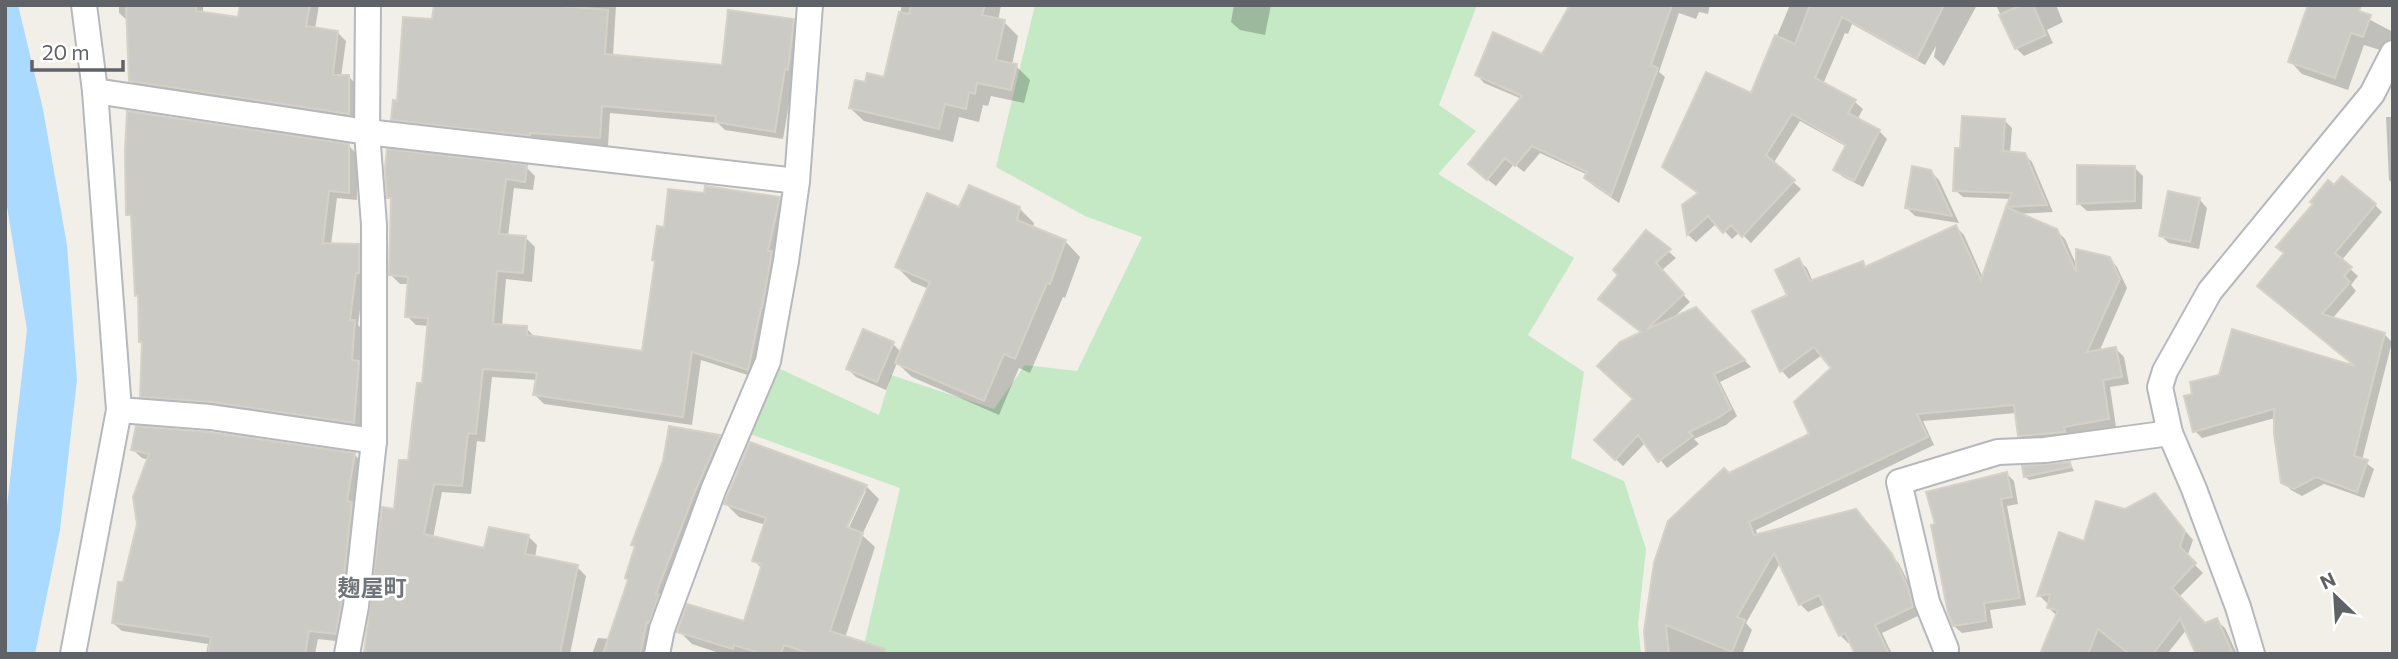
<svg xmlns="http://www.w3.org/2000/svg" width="2398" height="659" viewBox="0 0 2398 659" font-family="Commissioner,'Noto Sans JP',sans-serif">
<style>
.green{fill:#c5e8c5}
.water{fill:#aadaff}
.shadow{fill:#0003;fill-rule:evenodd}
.building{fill:#cccac5;stroke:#d6d1c6;stroke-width:2}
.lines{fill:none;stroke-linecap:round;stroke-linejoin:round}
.street-casing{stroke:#b5b8bc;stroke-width:28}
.street{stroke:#fff;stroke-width:24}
.labels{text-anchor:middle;stroke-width:5;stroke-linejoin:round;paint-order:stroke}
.quarter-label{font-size:23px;font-weight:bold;fill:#70757a;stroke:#fff}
</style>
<rect width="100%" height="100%" fill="#f1efe8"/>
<path class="green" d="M1035,5H1477L1439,105L1476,131L1438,174L1574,258L1528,335L1584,372L1571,458L1624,481L1646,549L1638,624L1641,654H862L900,488L750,434L776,367L879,415L891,375L994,409L1025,365L1077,371L1142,237L1085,216L996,167Z"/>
<path class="water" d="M5,5H18L43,109L67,245L77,380L60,530L35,654H5V524L27,330L5,194Z"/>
<g class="shadow">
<path d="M119,5H203V14L240,18L242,5H319L315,29L337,32L346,41L341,77H349L357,85V122L139,89L131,80L128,21L119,13Z"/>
<path d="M579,5H616L613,56L724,67L793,21L802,29L783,139L725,130L718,123L610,113L608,146L401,128L392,119L434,21L578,9Z"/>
<path d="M902,5H1001L998,21L1004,22L1018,36L1012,65L1016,66L1030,80L1024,103L991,96L988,106L983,105L979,122L959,117L953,142L864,121L850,108L866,84L885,79Z"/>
<path d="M1234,5H1271L1265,35L1240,30L1231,22Z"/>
<path d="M1572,5H1710L1708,14L1699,12L1696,19L1679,13L1659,72L1665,77L1619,203L1594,186L1586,178L1588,175L1540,153L1524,172L1514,164L1496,186L1478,172L1522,99L1484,83L1477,75L1543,56Z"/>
<path d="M1790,5H1977L1944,66L1934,57L1936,46L1925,65L1852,24L1848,34L1845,33L1823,84L1855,102L1863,109L1857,120L1879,131L1887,139L1863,187L1843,177L1835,169L1847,147L1800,121L1773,164L1801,189L1751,243L1740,232L1732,239L1717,223L1696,242L1688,235L1684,206L1699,194L1664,167L1752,95Z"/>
<path d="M1996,5H2056L2063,22L2047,30L2053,43L2024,56L2016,48Z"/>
<path d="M2342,5L2393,32V54L2364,45L2348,90L2302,74L2290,61Z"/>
<path d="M2386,117H2393V184L2389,180Z"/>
<path d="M2004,120L2012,128L2010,153L2024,154L2032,162L2053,212L2017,214L2056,230L2065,239L2078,269L2109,258L2117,267L2127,288L2099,352L2116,349L2124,357L2129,384L2110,387L2116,427L2028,443L2020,435L2016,413L1923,421L1934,445L1756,530L1758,536L1864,520L1899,564L1916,597L1920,615L1882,633L1892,654H1857L1851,641L1848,643L1840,635L1825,604L1808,612L1800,604L1780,563L1746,623L1752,630L1742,654H1648L1729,475L1812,435L1834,368L1822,355L1789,379L1782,371L1754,312L1789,296L1799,261L1807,268L1813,282L1862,263L1867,268L1956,227L1964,235L1983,278L2014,212L2008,207L2011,199L1963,197L1955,190L1962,150Z"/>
<path d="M349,146L357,154V200L337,198L331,245L358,246L367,254L358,325L363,330L360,364L366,370L362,430L150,404L141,396L144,344L140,298L137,295L133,219L128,214Z"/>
<path d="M526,167L535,176L533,190L514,188L508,236L526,238L535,247L532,282L506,279L502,326L526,328L536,338L643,353L656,262L654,260L665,229L779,198L788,207L757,378L701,360L692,425L544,404L535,395L537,380L492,377L485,442L477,441L471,494L442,492L433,538L486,550L528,536L537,545L535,558L577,567L586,576L570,654H364L373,608L410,462L423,385L429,326L416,325L407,316L409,284H400L391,275L393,201L389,197Z"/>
<path d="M2134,167L2143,176L2142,209L2087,211L2078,203Z"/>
<path d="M1930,171L1939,180L1959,223L1915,216L1907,208Z"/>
<path d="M2199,199L2207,208L2199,249L2169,243L2160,235Z"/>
<path d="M2375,205L2382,212L2341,261L2358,276L2351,285L2356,291L2332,319L2384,334L2392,342L2362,460L2374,469L2364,498L2324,484L2302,496L2291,490L2283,482L2275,418L2202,438L2195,431L2360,370L2266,294Z"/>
<path d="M1019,208L1034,223L1033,228L1065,241L1080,257L1065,298L1063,297L1030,373L1019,368L999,415L912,377L897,363L886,390L856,377L848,369L864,331L893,344L901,352L929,289L912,282L897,267L960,209Z"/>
<path d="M1646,232L1676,258L1661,271L1690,302L1672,319L1696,309L1751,367L1720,382L1737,416L1726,425L1694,439L1699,444L1667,468L1646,442L1623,466L1596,440L1635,400L1643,333L1620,275Z"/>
<path d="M671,428L720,437L726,443L647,654H592L598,638L610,639L665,462Z"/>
<path d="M133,450L355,455L363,464L344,642L318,639L315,654H206L208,644L122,631L113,623L139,524L149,460L142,458Z"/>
<path d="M2070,463L2074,471L2029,480L2025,476Z"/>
<path d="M2007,474L2014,481L2018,504L2007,506L2026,605L1990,610L1993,628L1962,633L1954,626Z"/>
<path d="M866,486L879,499L862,535L875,547L845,638L868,654H722L692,644L679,631L745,624L762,569L754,560L766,525L739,517L726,504ZM862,491H866L845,536L841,535Z"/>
<path d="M2163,504L2193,540L2187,557L2203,573L2178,598L2205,625L2216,620L2225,628L2237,654H2197L2187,629L2167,654H2045L2057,616L2048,607L2049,603H2047L2039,595L2085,543L2125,511Z"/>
</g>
<g class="building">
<path d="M126,5H196V11L238,17L240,5H310L306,26L338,31L333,75H349V114L129,81Z"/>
<path d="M434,5H548L608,10L605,54L722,65L728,10L794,19L788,70L785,69L775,132L715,122L716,116L602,106L600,138L530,133V136L391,120L393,100L397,101L403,17L432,19Z"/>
<path d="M911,5H985L982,15L1005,20L996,60L1017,64L1011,90L977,83L975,94L969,92L966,109L945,104L939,129L849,108L855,80L865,82L867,73L884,77L899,12L909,14Z"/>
<path d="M1570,5H1672L1651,65L1658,68L1611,196L1584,178L1587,172L1532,146L1515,166L1505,158L1487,180L1468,164L1522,96L1475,75L1493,32L1542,54Z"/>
<path d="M1810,5H1944L1917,59L1842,17L1815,78L1856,100L1848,113L1880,130L1854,181L1833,170L1846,145L1792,114L1766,155L1795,180L1742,237L1731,225L1723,233L1708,216L1687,235L1682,205L1698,193L1662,167L1706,72L1751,93L1775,35L1795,44Z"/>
<path d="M2021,5H2033L2046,35L2015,49L1999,15Z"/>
<path d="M2308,5H2361L2359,11L2371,15L2363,37L2351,33L2335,78L2288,62Z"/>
<path d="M127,111L349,144V193L329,191L323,243L359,244V273H356L350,320H355L352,360L359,361L354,423L212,402L140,397L142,342H139L138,295L135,296L131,215H126L125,151Z"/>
<path d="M1962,116L2005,119L2003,151L2025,153L2047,205L2006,207L2012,193L1953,191L1955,148H1960Z"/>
<path d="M387,149L527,165L525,182L506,179L499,234L526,236L523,273L497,271L493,324L527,326V335L642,351L655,261L652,260L657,226L664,227L668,189L704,193L705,186L780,197L768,251H772L762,308H761L748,370L692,352L683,417L533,395L537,373L483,369L476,434L468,433L462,486L434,484L424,534L484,548L489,527L529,535L525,554L578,565L560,654H364L382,507L394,509L399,460H408L417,383H422L428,318L405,317L408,277L389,275L391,198H387L385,168Z"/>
<path d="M2077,165L2135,166V201L2077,204Z"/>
<path d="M1912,166L1931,170L1952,216L1905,208Z"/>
<path d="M2342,176L2376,204L2335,253L2352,267L2344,276L2350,282L2322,314L2385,333L2354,456L2368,460L2357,492L2316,477L2294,489L2281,483L2274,434V409L2193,432L2184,396L2192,394L2190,382L2219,375L2232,329L2355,366L2257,286L2284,253L2276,247L2313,204L2310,202L2328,180L2334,185Z"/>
<path d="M969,185L1020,207L1017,220L1066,240L1050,284L1047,283L1015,359L1004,354L984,401L895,363L930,282L895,267L927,193L959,207Z"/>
<path d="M2168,191L2200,198L2190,242L2159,236Z"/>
<path d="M2006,207L2057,229L2076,272V249L2110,257L2120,279L2087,352L2116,347L2122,377L2103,380L2109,419L2064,427L2065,432L2018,436L2014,405L1917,414L1928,437L1749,522L1754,535L1856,509L1892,554L1908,587L1913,607L1875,625L1889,654H1855L1845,633L1839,636L1819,595L1799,605L1774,553L1737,617L1745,620L1732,652L1666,625L1669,654H1646L1644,631L1654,563L1668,521L1724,468L1729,473L1809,434L1794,402L1831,368L1814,347L1780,372L1752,311L1787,295L1775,270L1799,258L1810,281L1863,261L1865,267L1956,225L1981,280Z"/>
<path d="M1646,230L1671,249L1656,263L1684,294L1647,329L1696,307L1745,360L1714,374L1731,409L1718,418L1689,432L1693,436L1658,462L1638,435L1615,460L1594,440L1633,399L1597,366L1620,342L1641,332L1598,299L1618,275L1613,270Z"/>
<path d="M863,329L894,342L877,382L846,369Z"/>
<path d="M136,426L208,432L355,453L347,501L352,502L341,604L336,634L309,631L305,654H208L211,637L112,623L118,582H123L137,524L133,497L149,454L131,450Z"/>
<path d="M669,426L720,435L694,494L656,594L659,595L649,623L647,622L640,654H603L628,580L625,578L635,546L631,545L663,461Z"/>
<path d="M750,442L867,485L847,527L863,533L830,631L885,649L884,654H811L784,645L781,654H762L734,645L733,649L677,632L687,604L744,621L762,564L752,561L766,518L724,504Z"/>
<path d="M2070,462L2071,467L2024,477L2022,466Z"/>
<path d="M2007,472L2012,497L2001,499L2020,598L1984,603L1986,621L1953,626L1948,613L1931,525L1935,524L1926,492Z"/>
<path d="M2155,493L2185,531L2180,547L2196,563L2172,588L2205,623L2217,618L2233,654H2196L2180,619L2153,654H2129L2098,629L2088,654H2040L2058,610L2047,608L2050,594L2037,596L2059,532L2084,541L2096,501L2125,509Z"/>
</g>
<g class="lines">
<defs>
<g id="street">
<path d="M95,91L367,132L797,181"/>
<path d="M119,410L210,417L374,441"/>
<path d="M1946,649L1927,602L1899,482L1998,452L2045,450L2170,433"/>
<path d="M73,654L119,410L95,91L84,5"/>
<path d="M347,654L356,606L374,441V225L367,132L368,5"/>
<path d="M657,654L662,629L714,488L768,361L786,261L797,181L810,5"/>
<path d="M2252,654L2238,607L2194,489L2170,433L2160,387L2165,371L2210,291L2372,94L2393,53"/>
</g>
</defs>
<use href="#street" class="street-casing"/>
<use href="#street" class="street"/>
</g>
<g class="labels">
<g class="quarter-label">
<text x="372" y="596">麹屋町</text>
</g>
</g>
<rect width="2398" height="659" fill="none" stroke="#5f6368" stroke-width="14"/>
<g transform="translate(2335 596) rotate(335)" stroke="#ffffff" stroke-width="5" paint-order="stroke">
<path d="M0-5L12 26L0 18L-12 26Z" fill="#5f6368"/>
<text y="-10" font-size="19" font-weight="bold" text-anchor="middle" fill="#5f6368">N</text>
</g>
<path d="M32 60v10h91v-10" fill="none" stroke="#5f6368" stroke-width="3.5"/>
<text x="42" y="60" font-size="21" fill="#5f6368" stroke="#ffffff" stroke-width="5" paint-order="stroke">20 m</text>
</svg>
